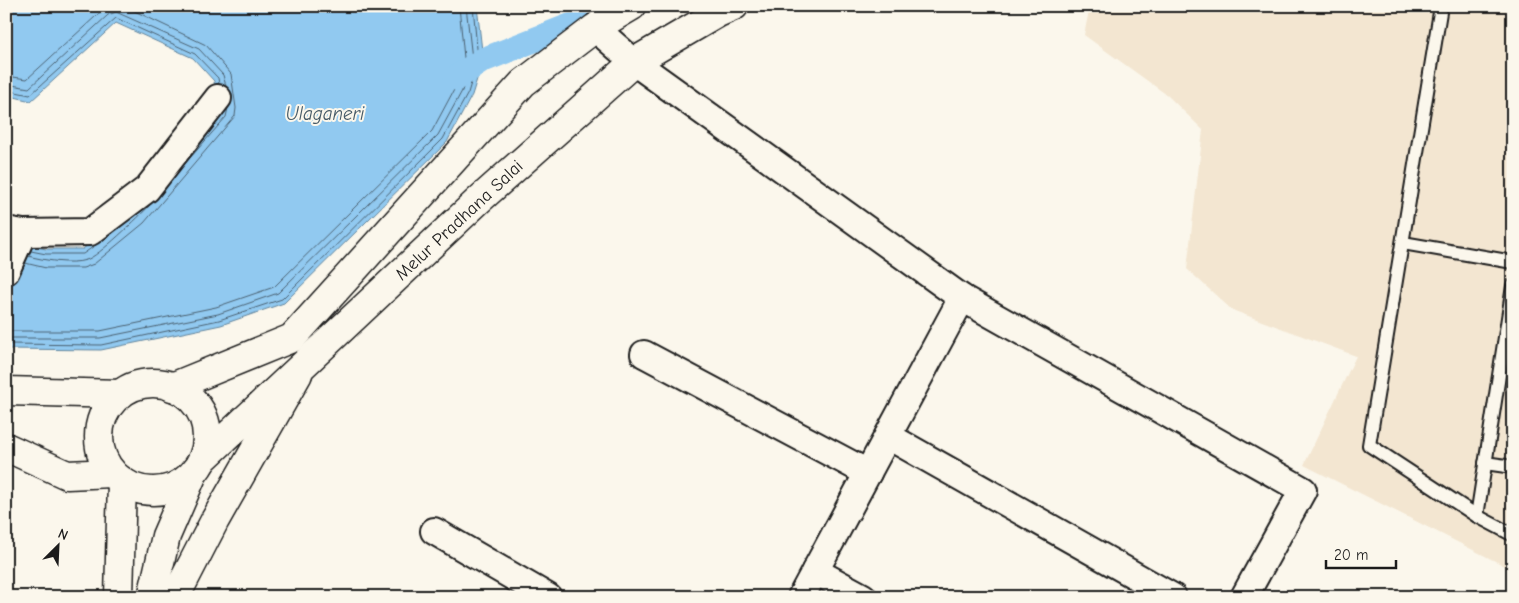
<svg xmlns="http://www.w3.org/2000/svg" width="1519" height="603" viewBox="0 0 1519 603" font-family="'Comic Neue',sans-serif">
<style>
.built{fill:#f3e6d1}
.water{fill:#91c9f0;stroke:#62849b}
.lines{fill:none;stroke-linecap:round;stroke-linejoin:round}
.shore{stroke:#4b6171;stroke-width:1}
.canal{stroke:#91c9f0;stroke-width:25}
.service-casing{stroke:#1c1c1c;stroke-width:16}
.minor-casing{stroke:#1c1c1c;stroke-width:30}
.secondary-casing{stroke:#1c1c1c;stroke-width:31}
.primary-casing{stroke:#1c1c1c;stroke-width:31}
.service{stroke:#fbf7ec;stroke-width:12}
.minor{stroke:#fbf7ec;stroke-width:26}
.secondary{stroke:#fbf7ec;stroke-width:28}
.primary{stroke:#fbf7ec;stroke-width:28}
.labels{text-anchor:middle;stroke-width:4;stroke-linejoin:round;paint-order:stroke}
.street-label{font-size:18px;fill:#1c1c1c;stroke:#fbf7ec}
.water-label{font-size:19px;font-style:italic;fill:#455966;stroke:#fbf7ec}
</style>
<rect width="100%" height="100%" fill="#fbf7ec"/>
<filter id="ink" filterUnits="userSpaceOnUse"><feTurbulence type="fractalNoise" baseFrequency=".02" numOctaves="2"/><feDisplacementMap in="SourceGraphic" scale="10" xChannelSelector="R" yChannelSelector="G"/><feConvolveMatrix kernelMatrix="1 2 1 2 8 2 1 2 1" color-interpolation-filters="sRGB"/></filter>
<g filter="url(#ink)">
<path class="built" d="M1090,6H1513V570L1304,465L1356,356L1232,310L1187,269L1203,130L1167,95L1084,35Z"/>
<path class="water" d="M6,6H477L483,60L472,95L447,142L284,303L221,325L101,350L6,349V240L46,249H83L130,210L217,110L214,81L193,58L116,23L31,101L6,95Z"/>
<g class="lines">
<g class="shore">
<path d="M6,76L27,79L107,6"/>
<path d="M6,84L29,88L108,15L116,12L199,49L223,75L226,86"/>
<path d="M6,90L30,95L116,18L195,54L218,78L219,84"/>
<path d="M183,166L226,117L228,108"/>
<path d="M31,251L46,254H83L97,244"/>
<path d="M28,256C43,260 71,265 86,260C98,257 140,216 150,205"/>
<path d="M25,263L46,268H83L94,264L144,223L235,116L236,108L231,74L206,45L124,6"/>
<path d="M6,331H100L216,307L274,287L432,131L455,88L464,58L459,6"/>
<path d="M6,338H100L218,314L278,293L438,135L462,91L472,59L466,6"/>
<path d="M6,344L101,345L219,320L282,299L443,139L468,93L478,59L473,6"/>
</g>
<path class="canal" d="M456,78L483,60L585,20L607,6"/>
<defs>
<g id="service">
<path d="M1441,6L1369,445L1477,516L1513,535"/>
<path d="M1403,243L1513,262"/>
<path d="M1485,463L1513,467"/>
<path d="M1477,516L1513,286"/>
</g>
<g id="minor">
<path d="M609,14L595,28L634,62L962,298L1303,490L1244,597"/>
<path d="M6,230L23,233L6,271"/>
<path d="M23,233L90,232L147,189L218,98"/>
<path d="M644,354L868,473"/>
<path d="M888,436L1173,597"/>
<path d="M434,531L548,597"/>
<path d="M815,571L863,597"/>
<path d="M801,597L962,298"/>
</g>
<g id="secondary">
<path d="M119,597L122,481"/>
<path d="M152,597L166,536L192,476"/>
<path d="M164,597L182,584L215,520L298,374"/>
</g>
<g id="primary">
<circle cx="153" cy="437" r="54"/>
<path d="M172,387L292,338L523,83L595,28L632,6"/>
<path d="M6,391L121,394"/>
<path d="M6,447L67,475L112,473"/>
<path d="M203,459L479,200L634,62L718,13L734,6"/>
</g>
</defs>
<use href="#service" class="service-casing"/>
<use href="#minor" class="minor-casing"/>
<use href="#secondary" class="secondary-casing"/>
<use href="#primary" class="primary-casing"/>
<use href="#service" class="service"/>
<use href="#minor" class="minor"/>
<use href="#secondary" class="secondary"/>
<use href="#primary" class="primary"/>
</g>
</g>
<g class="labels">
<g class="street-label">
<text transform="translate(459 220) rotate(-43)" y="6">Melur Pradhana Salai</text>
</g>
<g class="water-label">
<text x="325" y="120">Ulaganeri</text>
</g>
</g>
<rect width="1519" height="603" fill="none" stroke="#fbf7ec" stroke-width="25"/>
<rect x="12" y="12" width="1494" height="578" fill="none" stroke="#1c1c1c" stroke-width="2" filter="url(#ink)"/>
<g transform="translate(58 546) rotate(24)" stroke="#fbf7ec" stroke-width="4" paint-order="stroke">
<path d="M0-4L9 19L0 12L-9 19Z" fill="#1c1c1c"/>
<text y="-8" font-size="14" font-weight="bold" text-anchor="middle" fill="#1c1c1c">N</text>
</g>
<path d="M1326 560v8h70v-8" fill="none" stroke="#1c1c1c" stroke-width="2.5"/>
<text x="1334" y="560" font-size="15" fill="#1c1c1c" stroke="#fbf7ec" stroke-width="4" paint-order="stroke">20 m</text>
</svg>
